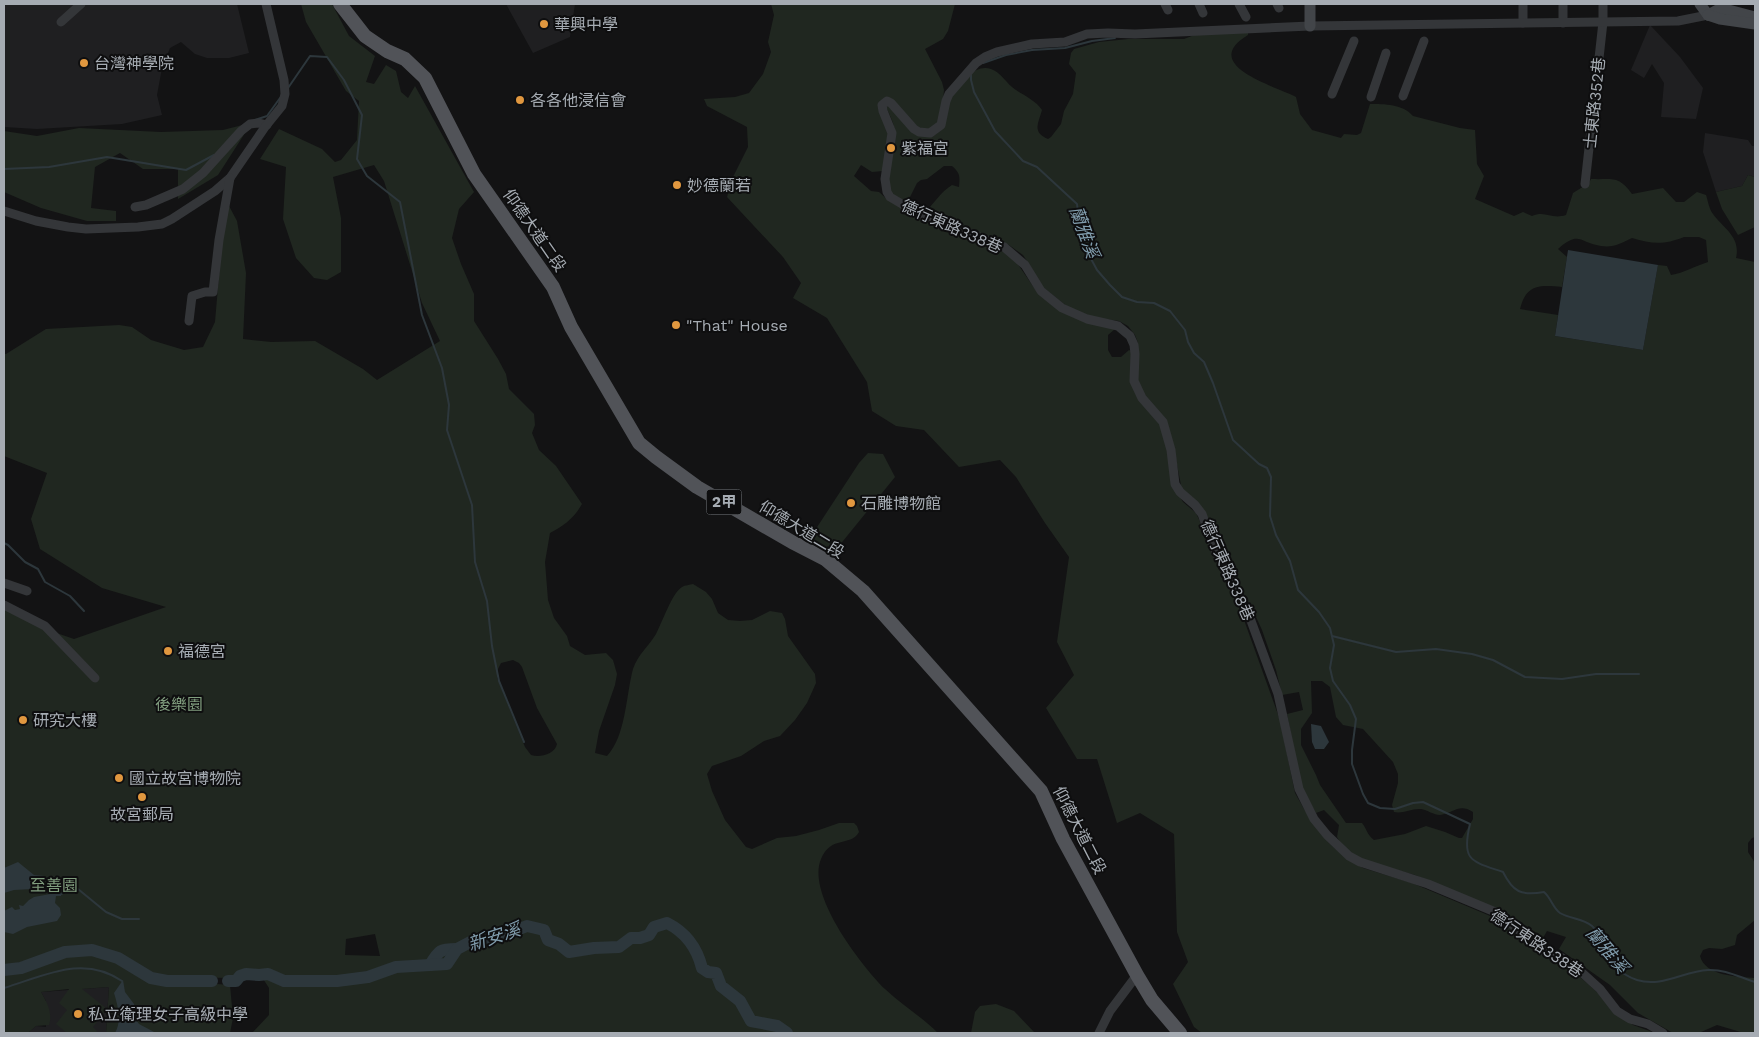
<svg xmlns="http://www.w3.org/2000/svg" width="1759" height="1037" viewBox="0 0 1759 1037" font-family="'Work Sans','Noto Sans TC',sans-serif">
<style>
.built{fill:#1f1f21}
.green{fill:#202720;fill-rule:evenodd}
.water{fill:#2d373c}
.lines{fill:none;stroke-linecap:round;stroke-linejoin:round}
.stream{stroke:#2d373c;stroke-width:2}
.river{stroke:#2d373c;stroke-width:12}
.street{stroke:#343639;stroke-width:9}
.secondary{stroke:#424549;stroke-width:11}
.primary{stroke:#515358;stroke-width:14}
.poi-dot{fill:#e0973f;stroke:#0e0e0f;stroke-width:2}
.labels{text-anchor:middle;stroke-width:4;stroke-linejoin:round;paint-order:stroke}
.shield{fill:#0e0e0f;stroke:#787d82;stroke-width:1}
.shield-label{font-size:15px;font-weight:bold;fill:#a6acb3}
.poi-label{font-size:16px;fill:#a6acb3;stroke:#0e0e0f;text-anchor:start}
.street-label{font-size:16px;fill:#a6acb3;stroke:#0e0e0f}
.park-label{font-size:16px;fill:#809d7e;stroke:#0e0e0f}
.water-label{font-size:18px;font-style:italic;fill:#809cac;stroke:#0e0e0f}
</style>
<rect width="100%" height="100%" fill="#131314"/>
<g class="built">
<path d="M4,4H237L249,53L229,58H207L195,54L181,42L170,48L162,68L157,95L162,115L122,124L37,129L4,127Z"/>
<path d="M506,4H575L570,37L533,53Z"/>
<path d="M1650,25L1680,57L1703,88L1696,119L1661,117L1664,83L1652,64L1644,78L1631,70Z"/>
<path d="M1705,133L1748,140L1752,146H1755V177L1748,175L1742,186L1716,192L1703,152Z"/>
<path d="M109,987L106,1033H28L36,1026L46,1027V1001L41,992Z"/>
</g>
<g class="green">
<path d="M301,4H332L349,36L375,56L366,82L374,84L386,65L396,71L401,92L408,98L415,86L474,192L459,209L452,238L461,264L474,294V321L498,359L506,374L509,389L534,414L535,425L532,433L539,450L556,466L582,504C574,518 564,526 550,533L545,562L548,600L554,618L567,636L570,646L585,655L606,653L613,660L617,674L615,685L599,731L595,753L607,756C626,736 626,695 633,669C638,654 649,646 656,634C662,623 672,593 682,587C685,585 690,585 693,584L706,592L712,599L718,613L728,620L740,621L752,620L770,611L782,613L785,619L788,636L815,674L816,683L807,703L795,720L780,736L764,741L741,756L712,766L707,774L712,791L725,820L746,847L752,849L777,838L796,836L819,830L839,823H854L857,826L859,832C851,847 831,835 821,859C806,894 861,965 885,989C902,1005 922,1017 938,1033H252L269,1015V988L258,971H239L232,978L171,977L153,974L123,955L97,947L59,953L4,966V608L42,628L74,639L166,607L102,588L40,549L31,519L47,473L4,456V354H6L46,329L119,325L132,327L151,340L184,350L203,347L215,322L222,240L228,204L237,221L246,273L243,339L271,342L315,341L363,369L377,380L440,341L422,303L384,181L374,165L333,177L341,218V272L327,280L314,278L296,258L283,219L286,167L260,159L279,129L322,149L335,162L341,160L357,140L359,101L346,91L306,22ZM513,660L519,663L522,667L537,708L557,744C555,754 540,758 531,755L525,747L497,678V671L501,663ZM375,934L380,956L345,955L346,939Z"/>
<path d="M771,4H955L948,31L943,39L925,49L942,82L944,90L941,121L931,129L917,128L886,99L889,134L883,171L872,172L861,165L854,176L871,191L879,192L889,201L920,217L1006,253L1017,263L1035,289L1064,312L1115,329L1108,335V350L1112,357H1121L1129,350L1131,351V379L1161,424L1177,493L1183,502L1196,513L1239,606L1280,720L1295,793L1304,809L1329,843L1347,859L1363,868L1412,883L1495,918L1507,925L1528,947L1560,961L1587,983L1633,1025L1655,1033H1202L1194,1027L1173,984L1188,962L1177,932L1174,834L1140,813L1117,823L1097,759H1077L1046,708L1074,675L1057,642L1069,557L1045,523L1016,477L1000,460L959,467L924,430L896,426L872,411L867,382L827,318L793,298L801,283L783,257L727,197L732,179L748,147L747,127L707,106L704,99L735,97L749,93L763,74L771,52L768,42L774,15Z"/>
<path d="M1248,32V35C1198,65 1275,86 1296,97L1300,114L1312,130L1341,138L1344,134L1357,135L1361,133L1370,104C1384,104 1403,104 1413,116L1460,128L1475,130L1477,164L1484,176L1475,199L1514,216L1523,212L1532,216C1546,210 1551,220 1566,215L1573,193L1589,183L1591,179C1613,180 1618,175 1632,194L1663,188L1676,202H1684L1697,192L1706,195C1708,201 1709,209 1713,214C1724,229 1741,237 1736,258L1755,262V837L1752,838L1748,843V852L1755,863V920L1737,935L1735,945L1722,949L1709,948L1703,950L1700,956C1705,976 1738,977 1755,978V1033H1744L1717,1025L1701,1032L1673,1033L1638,1013L1610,985L1559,949L1566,937L1547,931L1540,943L1502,911L1415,875L1362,860L1343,847L1337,837L1339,825L1324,810L1316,813L1302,789L1287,714L1303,710L1299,692L1282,695L1276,670L1262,630L1252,608L1230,572L1209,526L1182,490L1174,450L1145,399L1137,380L1138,343L1135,335L1128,326L1119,321L1097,318L1073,311L1040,285L1031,267L1023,255L1009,245L930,213L927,210C936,201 941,192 952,185L959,187C960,176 960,173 952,166H944L927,179L921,180L917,183L907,203C901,199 892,196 889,189C885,176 896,149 895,134C895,124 889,114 885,105L887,103L901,117L930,135C941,116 964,60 991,69C1000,72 1005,81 1012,87C1020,94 1036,100 1042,110C1039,122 1031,132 1048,139L1051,137L1061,124L1064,111L1073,94L1076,73L1069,64L1071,53L1074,49L1099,42L1128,39H1184L1197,34ZM1684,237H1699L1706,240L1708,262C1695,266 1684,273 1671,275L1667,266L1658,265L1643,350L1555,336L1558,315L1520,309C1526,284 1540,285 1562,287L1567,257L1558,249C1580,230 1579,243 1601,246C1613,248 1622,243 1632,238C1652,244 1664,245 1684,237ZM1311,681H1322L1330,687L1336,717L1343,725L1363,729L1393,762L1398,774V783L1392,805L1394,812C1403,814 1412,808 1421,809C1427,810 1434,815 1440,815C1454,813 1459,803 1473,812V819L1462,838H1459L1445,832L1426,826L1405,834L1374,840C1367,835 1367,829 1362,823H1346L1320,785L1316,775L1301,745V729L1312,713Z"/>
<path d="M254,122L245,133L218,175L178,199V169H143L120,153L95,167L91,208L116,211V221H87L41,208L4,192V131L37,136L79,128L161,132L223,130Z"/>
<path d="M1748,175L1755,177V227L1738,235L1722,209L1716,192L1742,186Z"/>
<path d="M868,453L883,454L895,477L830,557L808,541L859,463Z"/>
<path d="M91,953L109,957L147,980L164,984L204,983L230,985L233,1018L230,1033H106L109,987L82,989L107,1009L93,1027L97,1031L96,1033H67L56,1024L67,1010L59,1003L69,989L41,992C47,1002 53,1014 49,1025L36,1026L28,1033H4V975L65,957Z"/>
<path d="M996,1004L1014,1011L1035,1033H971L975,1012L980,1006Z"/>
</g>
<g class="water">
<path d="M1568,250L1658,265L1643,350L1555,336Z"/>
<path d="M1311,724L1321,726L1329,742L1324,749H1315L1312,742Z"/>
<path d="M18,862L34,875L44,876V879L32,889L14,890L4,893V868Z"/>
<path d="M61,892V896H56L55,903L60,908L61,915L57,921L27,927L13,934L4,932V911L12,907L15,910L20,909L19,905L23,906L29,900L34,897Z"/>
<path d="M123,980L125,992L134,1004L136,1020L139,1024L156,1033H115C122,1021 118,1006 114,993Z"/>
</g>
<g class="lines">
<g class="stream">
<path d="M983,63L1006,55L1032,50L1065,48L1092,41L1115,38"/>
<path d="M971,75V80L974,92L995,131L1023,161L1037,167L1077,204L1079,220L1089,255L1097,270L1110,285L1122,297L1137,302L1154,303L1170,311L1185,330L1188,342L1194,353L1204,362L1213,383L1233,440L1259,464L1267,468L1271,477L1270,516L1276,535L1290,561L1298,590L1319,612L1330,628L1334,645L1330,668L1333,681L1350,705L1356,719L1352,750V764L1363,794L1368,803L1380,808L1395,809L1413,803L1423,802L1470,824C1461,861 1471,861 1503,872C1513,892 1521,896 1544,892C1551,898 1553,908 1560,913C1570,919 1583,918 1592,926C1611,943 1605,970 1637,980C1662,988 1684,971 1708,970C1725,969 1739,977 1755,982"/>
<path d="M288,88L310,56L327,57L344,80L362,115L357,159L367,176L400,202L422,315L442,368L449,405L447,430L472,505L475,562L487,601L492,646L499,681L524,742"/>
<path d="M255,120L267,116L280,98"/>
<path d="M4,169L49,167L107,157L186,170L214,155"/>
<path d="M4,543L8,545L25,562L38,569L45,582L70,596L84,611"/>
<path d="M1332,636L1396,652L1436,649L1472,654L1493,660L1525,677L1562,679L1596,674H1639"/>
<path d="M44,878L54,881L61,894L73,888L78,889L106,912L122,919H139"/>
<path d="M4,988C44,976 83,954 122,981"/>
</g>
<g class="river">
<path d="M430,965C439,950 440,949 457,949"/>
<path d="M4,970L21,968L65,952L92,950L118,958L151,978L167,981H212"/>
<path d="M228,981H236L240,976L246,974L259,975L268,974L284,981H337L368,977L396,967L447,964L457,949L476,939L501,936L527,926L544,930L548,940L559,944L569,952L594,948L619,947L631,938H640L649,935L654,927L667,923C685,932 697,948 702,968L708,972L716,973L721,986L740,1001L751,1021L777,1026L787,1033"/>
</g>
<g class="street">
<path d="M1165,4L1168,10"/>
<path d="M1199,4L1203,13"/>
<path d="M1239,4L1246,17"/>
<path d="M1277,4L1279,8"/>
<path d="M61,22L81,4"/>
<path d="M1523,23V4"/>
<path d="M1563,23V4"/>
<path d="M1332,94L1354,41"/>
<path d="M1403,96L1424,41"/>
<path d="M1371,97L1386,53"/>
<path d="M1585,184L1603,22V4"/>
<path d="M135,207L146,205L183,189L203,173L241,131L250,124L259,123L267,125"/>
<path d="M4,211L36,221L68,227L86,229L138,227L162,224L172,219L215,191L230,178L265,127L282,106L285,94L284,80L266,4"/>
<path d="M189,321L192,296L205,292H213L219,240L230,178"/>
<path d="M4,583L27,591"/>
<path d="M4,605L45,626L95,678"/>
<path d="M1099,1033L1110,1011L1137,975"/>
<path d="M1663,1033L1648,1024L1630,1019L1617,1011L1600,989L1578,969L1559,956L1542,950L1500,914L1428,884L1360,862L1349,856L1327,835L1314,819L1299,789L1278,694L1250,618L1215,550L1202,514L1195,505L1180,492L1175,484L1171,450L1163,422L1142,398L1134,381L1135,354L1134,345L1130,336L1118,326L1087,319L1062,308L1041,291L1025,265L1004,247L912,210L890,197L887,192L885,179L892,133L883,111L882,105L887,101L891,103L914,129L919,132L930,133L941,125L946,101L949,94L976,63L985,57L997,52L1032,44L1065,42L1087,34L1108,33L1135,34L1310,26L1678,21L1708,15"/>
</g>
<g class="secondary">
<path d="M1310,4V26"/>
<path d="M1700,4L1708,15"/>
<path d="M1708,15L1721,8L1755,17"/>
<path d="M1708,15L1720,19L1755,24"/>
</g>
<path class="primary" d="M340,4L365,36L387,51L405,59L425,78L474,174L553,287L571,327L639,443L656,457L697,487L792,542L825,559L863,591L1041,791L1063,839L1137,975L1152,1000L1180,1033"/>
</g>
<g class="poi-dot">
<circle cx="544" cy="24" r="5"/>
<circle cx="84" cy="63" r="5"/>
<circle cx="520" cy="100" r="5"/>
<circle cx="891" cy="148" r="5"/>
<circle cx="677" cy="185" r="5"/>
<circle cx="676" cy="325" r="5"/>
<circle cx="851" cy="503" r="5"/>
<circle cx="168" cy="651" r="5"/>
<circle cx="23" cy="720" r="5"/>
<circle cx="119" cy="778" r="5"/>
<circle cx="142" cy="797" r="5"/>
<circle cx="78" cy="1014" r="5"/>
</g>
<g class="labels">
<rect class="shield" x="706.5" y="489.5" width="35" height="25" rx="4"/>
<g class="shield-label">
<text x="724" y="507">2甲</text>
</g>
<g class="poi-label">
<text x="554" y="30">華興中學</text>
<text x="94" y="69">台灣神學院</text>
<text x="530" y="106">各各他浸信會</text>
<text x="901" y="154">紫福宮</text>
<text x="687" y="191">妙德蘭若</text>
<text x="686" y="331">"That" House</text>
<text x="861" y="509">石雕博物館</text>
<text x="178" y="657">福德宮</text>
<text x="33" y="726">研究大樓</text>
<text x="129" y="784">國立故宮博物院</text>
<text x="142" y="820" text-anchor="middle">故宮郵局</text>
<text x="88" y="1020">私立衛理女子高級中學</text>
</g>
<g class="street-label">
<text transform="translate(1594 103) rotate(-84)" y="6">士東路352巷</text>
<text transform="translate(952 226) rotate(24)" y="6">德行東路338巷</text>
<text transform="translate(535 230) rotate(55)" y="6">仰德大道二段</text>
<text transform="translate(802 529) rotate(31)" y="6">仰德大道二段</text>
<text transform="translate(1228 570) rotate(66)" y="6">德行東路338巷</text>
<text transform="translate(1080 830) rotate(63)" y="6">仰德大道二段</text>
<text transform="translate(1537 943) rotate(34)" y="6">德行東路338巷</text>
</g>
<g class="park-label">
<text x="179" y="710">後樂園</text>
<text x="54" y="891">至善園</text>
</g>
<g class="water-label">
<text transform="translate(1084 232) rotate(70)" y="6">蘭雅溪</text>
<text transform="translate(494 937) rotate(-18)" y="6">新安溪</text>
<text transform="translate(1607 950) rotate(50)" y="6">蘭雅溪</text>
</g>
</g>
<rect width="1759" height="1037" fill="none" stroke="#a6acb3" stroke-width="10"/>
</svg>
